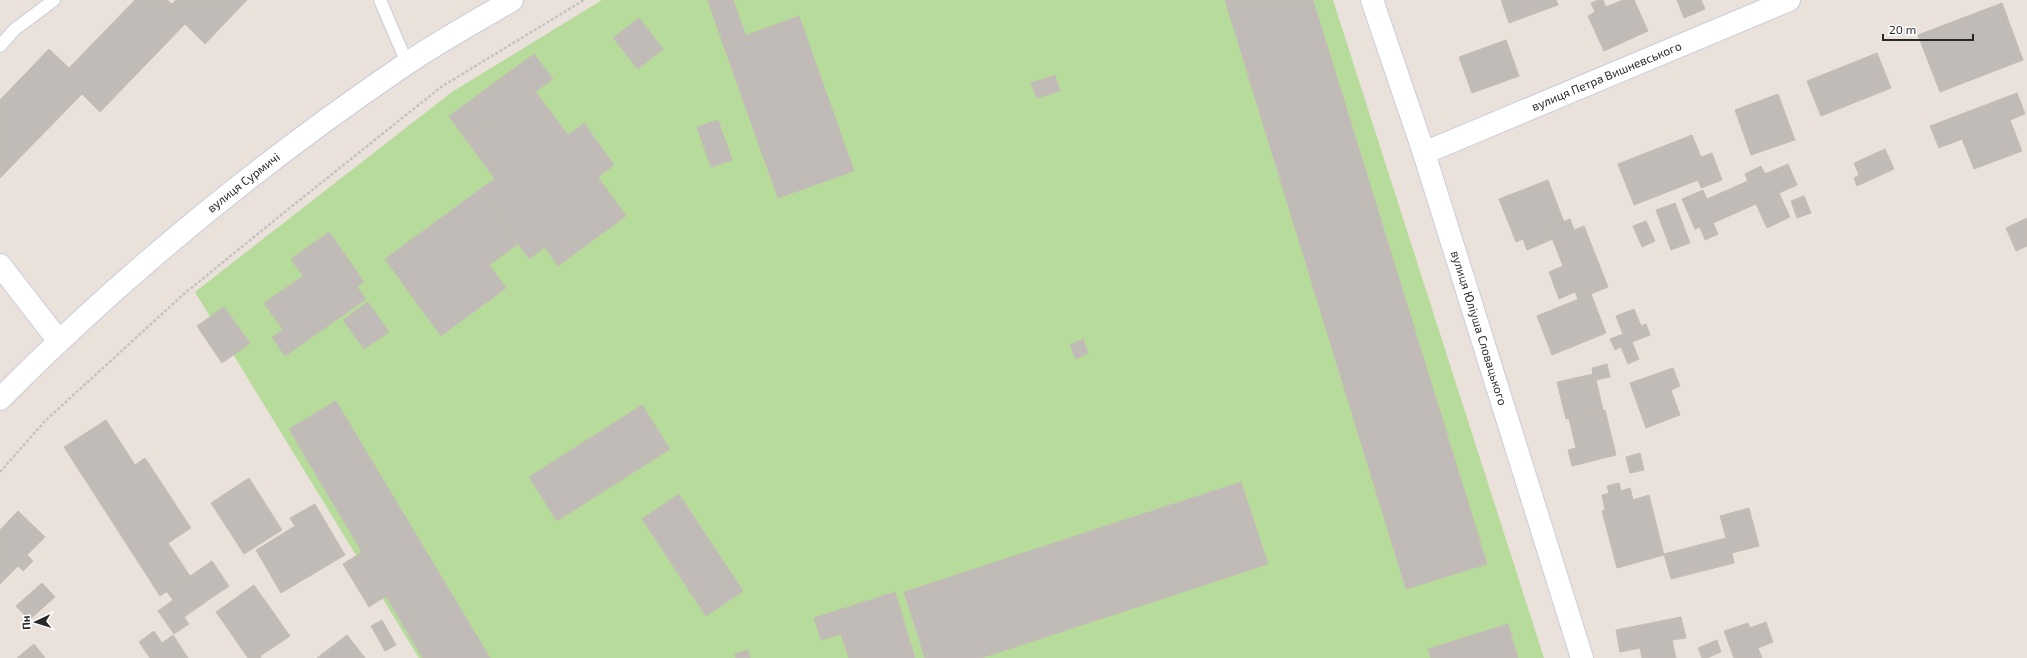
<svg xmlns="http://www.w3.org/2000/svg" width="2027" height="658" viewBox="0 0 2027 658" font-family="'Exo 2',sans-serif">
<style>
.green{fill:#b6db9b}
.building{fill:#c1bbb7;stroke:#c4bdb4}
.lines{fill:none;stroke-linecap:round;stroke-linejoin:round}
.lane-casing{stroke:#c9cdd8;stroke-width:14}
.street-casing{stroke:#c9cdd8;stroke-width:24}
.secondary-casing{stroke:#c9cdd8;stroke-width:24}
.path{stroke:#c3c3c3;stroke-width:2.5;stroke-dasharray:3 2;stroke-linecap:butt}
.lane{stroke:#fff;stroke-width:12}
.street{stroke:#fff;stroke-width:22}
.secondary{stroke:#fff;stroke-width:22}
.labels{text-anchor:middle;stroke-width:3.5;stroke-linejoin:round;paint-order:stroke}
.street-label{font-size:12px;fill:#282828;stroke:#fff}
</style>
<rect width="100%" height="100%" fill="#e9e1da"/>
<path class="green" d="M602,0H1333L1544,658H419L195,292L452,92Z"/>
<g class="building">
<path d="M135,0H167L172,4L176,0H247L205,44L185,24L100,112L82,94L0,178V100L49,49L69,68Z"/>
<path d="M708,0H733L746,36L723,44Z"/>
<path d="M1225,0H1313L1487,564L1406,589Z"/>
<path d="M1501,0H1556L1558,5L1509,23Z"/>
<path d="M1598,0H1603L1606,7L1623,0H1634L1648,31L1604,51L1588,16L1595,12L1591,3Z"/>
<path d="M1677,0H1701L1705,9L1684,18Z"/>
<path d="M2002,3L2023,60L1940,92L1918,35Z"/>
<path d="M799,16L854,171L778,198L723,44Z"/>
<path d="M639,18L663,49L638,69L613,38Z"/>
<path d="M1506,40L1519,76L1472,93L1459,57Z"/>
<path d="M1877,53L1891,88L1821,116L1807,81Z"/>
<path d="M534,54L553,79L467,141L449,116Z"/>
<path d="M1055,75L1060,91L1037,98L1031,83Z"/>
<path d="M535,91L568,135L584,123L614,165L598,177L626,216L558,266L545,247L529,259L479,190L495,179L467,141Z"/>
<path d="M2017,93L2025,114L2010,120L2022,151L1974,169L1962,139L1939,148L1930,126Z"/>
<path d="M1778,94L1795,140L1751,155L1735,110Z"/>
<path d="M718,120L732,160L711,167L697,127Z"/>
<path d="M1692,135L1701,157L1712,153L1722,180L1701,188L1698,180L1634,205L1618,164Z"/>
<path d="M1885,149L1894,169L1857,186L1854,178L1859,175L1854,163Z"/>
<path d="M1788,164L1797,185L1779,193L1790,217L1767,228L1756,204L1713,223L1718,234L1705,240L1700,227L1695,229L1682,199L1703,190L1707,199L1748,181L1745,174L1761,166L1765,174Z"/>
<path d="M1548,180L1564,222L1548,228L1553,239L1527,250L1523,239L1516,242L1499,199Z"/>
<path d="M479,190L518,244L489,265L506,288L441,336L385,259Z"/>
<path d="M1804,196L1811,213L1797,218L1791,201Z"/>
<path d="M1675,203L1690,243L1671,250L1656,210Z"/>
<path d="M2027,218V246L2016,251L2006,228Z"/>
<path d="M1570,219L1574,230L1584,226L1608,287L1578,299L1575,292L1559,299L1549,272L1563,266L1548,228Z"/>
<path d="M1646,221L1655,241L1642,247L1633,226Z"/>
<path d="M329,232L364,282L357,287L366,299L285,356L272,337L283,330L264,303L303,276L291,259Z"/>
<path d="M1591,294L1606,333L1552,355L1537,316Z"/>
<path d="M368,302L389,332L364,349L343,320Z"/>
<path d="M224,307L250,343L222,363L197,326Z"/>
<path d="M1634,309L1641,326L1646,324L1650,335L1632,342L1639,359L1628,364L1621,347L1615,350L1610,339L1623,334L1616,316Z"/>
<path d="M1083,339L1088,353L1076,359L1070,345Z"/>
<path d="M1607,364L1610,377L1596,380L1603,410L1566,419L1557,382L1593,374L1592,368Z"/>
<path d="M1673,368L1680,386L1671,390L1680,415L1646,428L1630,383Z"/>
<path d="M336,401L490,658H423L386,596L369,607L343,564L362,552L289,429Z"/>
<path d="M642,405L670,449L557,521L529,477Z"/>
<path d="M1605,410L1616,455L1572,466L1568,450L1576,448L1569,419Z"/>
<path d="M106,420L135,465L145,458L191,528L168,543L190,576L160,596L64,447Z"/>
<path d="M1640,453L1644,470L1630,473L1626,457Z"/>
<path d="M249,478L282,530L244,554L211,503Z"/>
<path d="M1241,482L1268,564L981,658H925L904,592Z"/>
<path d="M1619,483L1621,491L1630,488L1633,500L1649,495L1664,555L1617,568L1602,511L1605,510L1602,495L1609,493L1607,486Z"/>
<path d="M679,494L743,591L706,616L642,519Z"/>
<path d="M315,504L345,555L281,593L256,550L295,526L290,518Z"/>
<path d="M1749,508L1759,546L1732,553L1734,563L1671,579L1664,554L1726,538L1720,516Z"/>
<path d="M18,511L45,537L27,555L33,561L23,571L18,566L0,584V530Z"/>
<path d="M212,561L229,586L184,617L189,624L174,634L158,611L173,600L167,592Z"/>
<path d="M42,583L55,597L29,620L16,606Z"/>
<path d="M254,585L290,636L260,656L261,658H248L216,612Z"/>
<path d="M895,592L915,658H849L841,634L821,640L814,618Z"/>
<path d="M1681,617L1686,638L1672,640L1676,658H1642L1640,648L1620,652L1616,630Z"/>
<path d="M382,620L396,645L385,651L371,626Z"/>
<path d="M1766,622L1773,642L1758,648L1762,658H1734L1724,631L1748,623L1750,628Z"/>
<path d="M1508,624L1518,658H1431L1428,649Z"/>
<path d="M154,631L162,643L173,635L188,658H150L139,642Z"/>
<path d="M347,635L365,658H317Z"/>
<path d="M1717,640L1721,652L1707,658H1702L1698,648Z"/>
<path d="M34,644L45,658H17Z"/>
<path d="M748,650L750,658H736L735,654Z"/>
</g>
<g class="lines">
<defs>
<g id="lane">
<path d="M380,0L407,63"/>
<path d="M0,46L14,30L54,0"/>
</g>
<g id="street">
<path id="s1" d="M1372,0L1424,153L1582,658"/>
<path id="s2" d="M1424,153L1789,0"/>
<path d="M0,265L58,340"/>
</g>
<g id="secondary">
<path id="s3" d="M0,399C124,274 260,163 406,64C440,41 477,21 512,0"/>
</g>
</defs>
<use href="#lane" class="lane-casing"/>
<use href="#street" class="street-casing"/>
<use href="#secondary" class="secondary-casing"/>
<path class="path" d="M0,472L45,421L185,293L281,215L441,87L584,0"/>
<use href="#lane" class="lane"/>
<use href="#street" class="street"/>
<use href="#secondary" class="secondary"/>
</g>
<g class="labels">
<g class="street-label">
<text dy="4" stroke="none"><textPath href="#s2" startOffset="198">вулиця Петра Вишневського</textPath></text>
<text dy="4" stroke="none"><textPath href="#s3" startOffset="326">вулиця Сурмичі</textPath></text>
<text dy="4" stroke="none"><textPath href="#s1" startOffset="345">вулиця Юліуша Словацького</textPath></text>
</g>
</g>
<g transform="translate(36 622) rotate(266)" stroke="#ffffff" stroke-width="3" paint-order="stroke">
<path d="M0-3L7 15L0 10L-7 15Z" fill="#282828"/>
<text y="-6" font-size="11" font-weight="bold" text-anchor="middle" fill="#282828">Пн</text>
</g>
<path d="M1883 34v6h90v-6" fill="none" stroke="#282828" stroke-width="2"/>
<text x="1889" y="34" font-size="12" fill="#282828" stroke="#ffffff" stroke-width="3" paint-order="stroke">20 m</text>
</svg>
